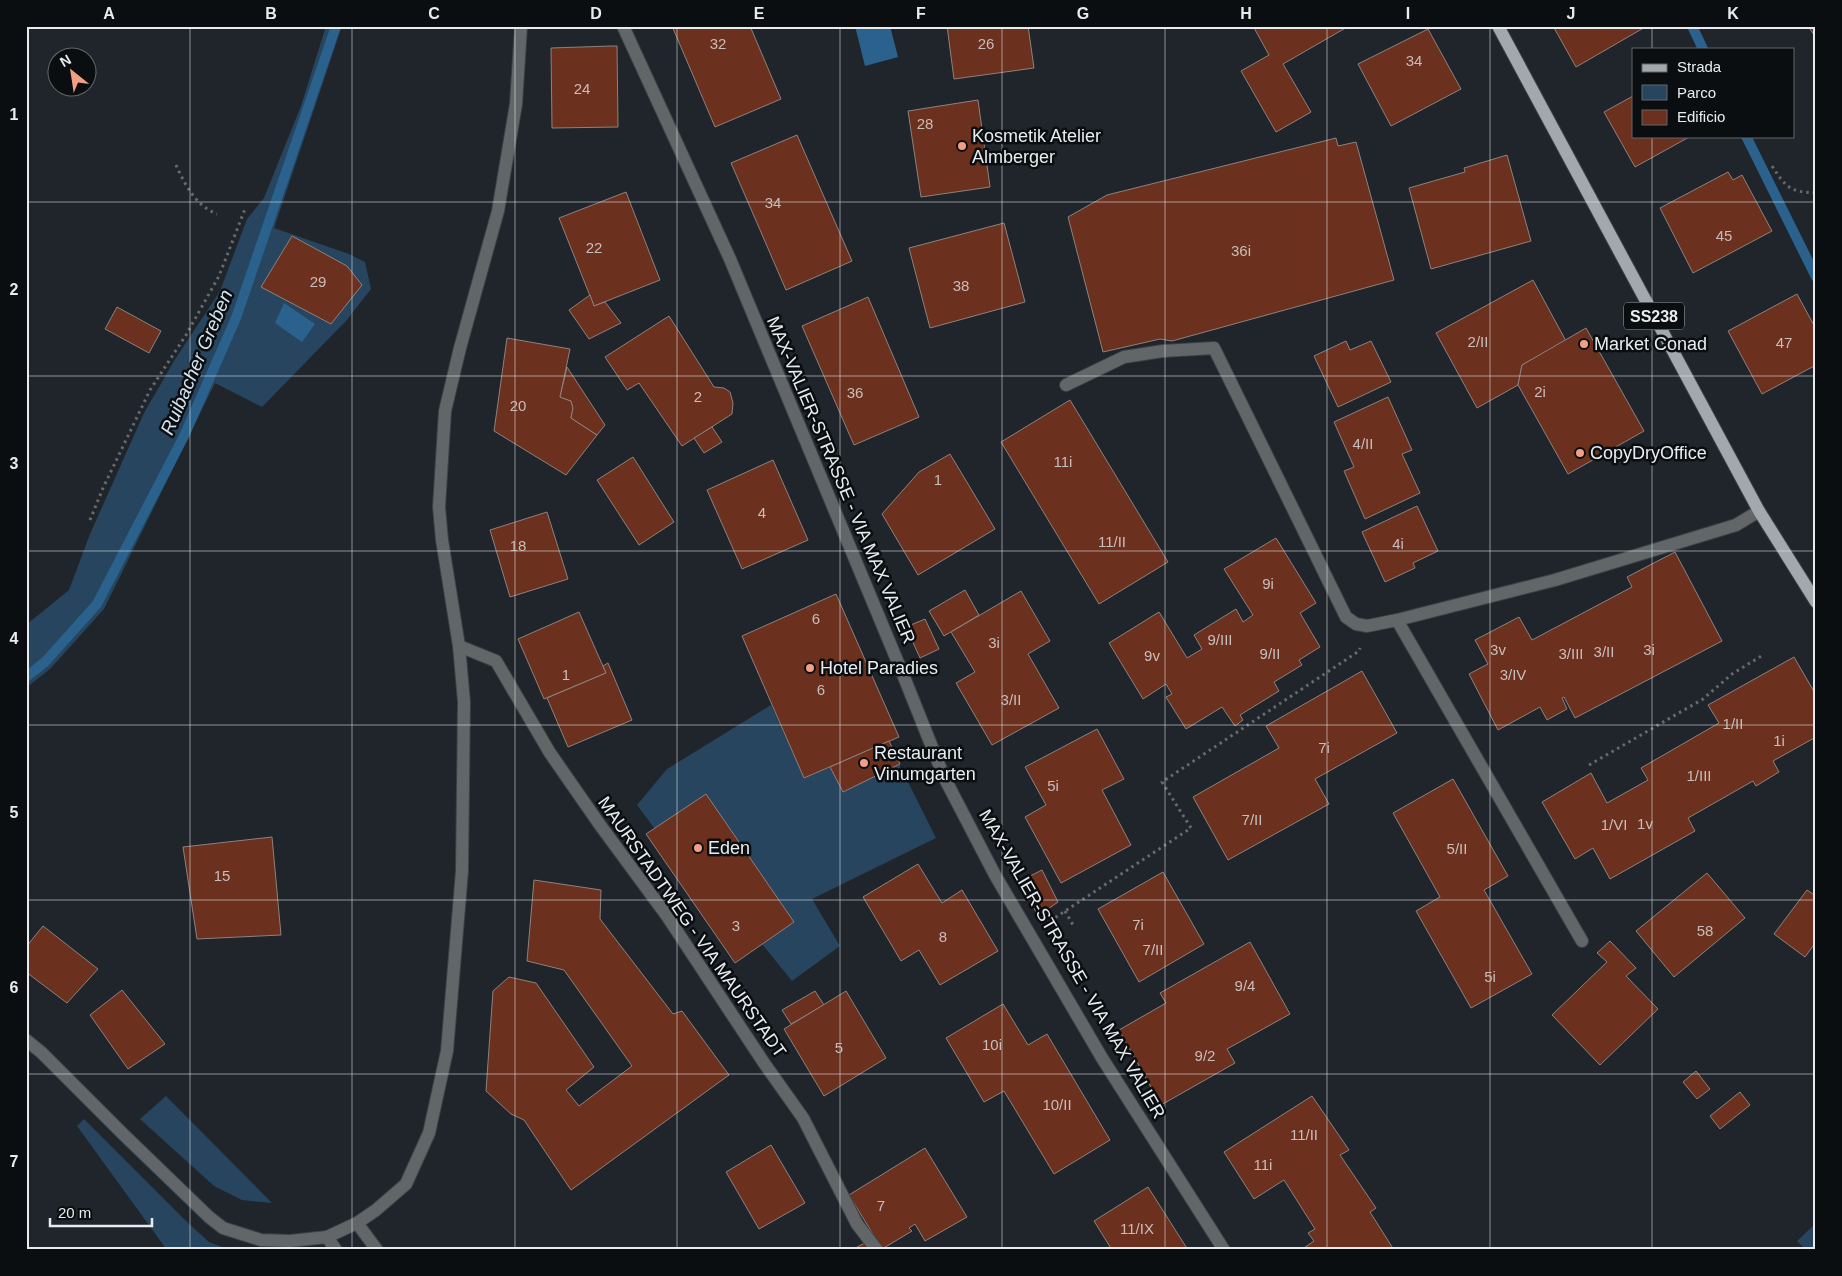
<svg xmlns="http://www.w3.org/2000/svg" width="1842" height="1276" viewBox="0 0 1842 1276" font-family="Helvetica,sans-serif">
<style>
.green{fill:#27455e}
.water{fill:#2b628d}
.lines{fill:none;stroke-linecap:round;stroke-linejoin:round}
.stream{stroke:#2b628d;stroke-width:10}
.building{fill:#6c311e;stroke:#8c827f}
.minor-casing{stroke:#3b4146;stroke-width:14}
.major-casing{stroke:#3b4146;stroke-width:14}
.path{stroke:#656b6f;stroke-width:3;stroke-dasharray:2.5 4;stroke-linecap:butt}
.minor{stroke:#636669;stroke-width:12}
.major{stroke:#a1a8ae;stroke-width:12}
.grid{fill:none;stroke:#e8ecef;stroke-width:1;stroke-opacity:0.55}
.poi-dot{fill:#f39f85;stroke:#0b0e10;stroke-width:2}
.labels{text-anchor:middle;stroke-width:5;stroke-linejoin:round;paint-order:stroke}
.number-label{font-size:15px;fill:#c9bdbb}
.shield{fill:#0b0e10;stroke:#a6a9ac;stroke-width:1}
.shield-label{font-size:16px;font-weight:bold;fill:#e8ecef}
.poi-label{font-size:18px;fill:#e8ecef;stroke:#0b0e10;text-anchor:start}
.street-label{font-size:18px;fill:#e8ecef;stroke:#0b0e10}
.water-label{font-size:19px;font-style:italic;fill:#d5e4f1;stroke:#0b0e10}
.neatline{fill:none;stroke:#e8ecef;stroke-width:2}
.grid-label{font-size:16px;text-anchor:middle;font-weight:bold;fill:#e8ecef}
</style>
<rect width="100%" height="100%" fill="#1f252a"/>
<g class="green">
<path d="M326,26H342L274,228L349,254L365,262L371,289L346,321L262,407L215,383L104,609L50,669L26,688V625L69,590L90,534L144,413L174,361L220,291L247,219L264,198L301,106Z"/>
<path d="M771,705L804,778L830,767L843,792L899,764L936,838L812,899L840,946L792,981L762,944L794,922L706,794L655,829L637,805L667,769Z"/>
<path d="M166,1096L272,1203L242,1200L214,1186L140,1119Z"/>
<path d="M84,1119L186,1221L209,1242L230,1250H167L77,1126Z"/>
<path d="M1816,1223V1250H1806L1797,1241Z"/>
</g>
<g class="water">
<path d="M855,26H890L898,57L865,66Z"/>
<path d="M284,303L315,324L302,342L275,323Z"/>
</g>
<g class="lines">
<g class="stream">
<path d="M1692,26L1703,49"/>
<path d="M1746,136L1816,277"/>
<path d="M26,677L45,662L97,604L184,436L236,318L336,26"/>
</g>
</g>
<g class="building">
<path d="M672,26H750L781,99L715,127Z"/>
<path d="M947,26H1028L1034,68L954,79Z"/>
<path d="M1253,26H1349L1283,64L1311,112L1276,132L1241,71L1269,55Z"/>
<path d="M1553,26H1647L1576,67Z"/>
<path d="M1808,26H1816V38Z"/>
<path d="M1428,29L1461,89L1391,126L1358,64Z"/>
<path d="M611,46H617L618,127L552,128L551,48Z"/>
<path d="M1633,96V136H1691L1635,167L1604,112Z"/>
<path d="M978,100L990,187L921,197L908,111Z"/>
<path d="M797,135L852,261L786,290L731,163Z"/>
<path d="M1336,138L1338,146L1356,142L1394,280L1172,341L1160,339L1103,352L1068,217L1107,195Z"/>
<path d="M1507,155L1531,241L1431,269L1409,188L1465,172L1464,168Z"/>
<path d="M1728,172L1733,180L1742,175L1772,231L1693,273L1660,208Z"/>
<path d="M626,192L660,280L594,306L559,218Z"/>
<path d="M1004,223L1025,302L930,328L909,248Z"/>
<path d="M292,236L347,266L362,285L331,324L261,287Z"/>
<path d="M1533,280L1566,341L1522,365L1518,385L1477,408L1436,333Z"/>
<path d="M1797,294L1816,329V365L1762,394L1728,331Z"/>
<path d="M590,295L594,306L605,302L621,323L589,339L569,310Z"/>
<path d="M868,297L919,417L854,445L802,326Z"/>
<path d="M117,307L161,331L149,353L105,329Z"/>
<path d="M669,316L714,387L724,388L730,392L733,403L732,414L682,446L639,383L627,390L605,357Z"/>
<path d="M1586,328L1644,431L1568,474L1518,385L1522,365Z"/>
<path d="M507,338L570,349L560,397L571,401L573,408L571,418L597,435L566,475L494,431Z"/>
<path d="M1346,341L1350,350L1371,341L1391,382L1338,407L1314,356Z"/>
<path d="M567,367L605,425L597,435L571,418L573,408L571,401L560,397Z"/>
<path d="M1388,397L1412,450L1402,454L1420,493L1365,519L1344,471L1354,467L1334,422Z"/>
<path d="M1070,400L1168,562L1099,604L1001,442Z"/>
<path d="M712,427L722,442L704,453L694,438Z"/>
<path d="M950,454L995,529L918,575L882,514L919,472Z"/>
<path d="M633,457L674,522L639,545L597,480Z"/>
<path d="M773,460L808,540L742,569L707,490Z"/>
<path d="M1417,506L1438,551L1413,563L1415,568L1385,582L1362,532Z"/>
<path d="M547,512L568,579L510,597L490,530Z"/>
<path d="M1276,538L1316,603L1300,613L1320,647L1299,660L1302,665L1274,682L1279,691L1240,715L1243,720L1235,726L1222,707L1186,729L1166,697L1172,694L1166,684L1143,699L1109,643L1159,612L1187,658L1202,649L1194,635L1236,609L1243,622L1253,615L1224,569Z"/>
<path d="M1675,552L1722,641L1575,718L1564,697L1562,698L1567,709L1547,720L1540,707L1498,730L1469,674L1488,664L1475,640L1519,617L1532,640L1632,587L1627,577Z"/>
<path d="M965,590L979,615L944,636L929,611Z"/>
<path d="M1021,591L1050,641L1028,654L1059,708L992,745L956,683L975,672L951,632Z"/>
<path d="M836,594L899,737L804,778L742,636Z"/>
<path d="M579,612L606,673L544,699L518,639Z"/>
<path d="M925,619L939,649L920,658L906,627Z"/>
<path d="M1794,657L1816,695V737L1773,761L1779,772L1756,786L1753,781L1688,818L1695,831L1610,879L1593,848L1575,859L1542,802L1591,773L1607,803L1648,780L1641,768L1719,723L1708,705Z"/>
<path d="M608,663L632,720L568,747L547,698L606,673L603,666Z"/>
<path d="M1362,671L1397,733L1315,779L1329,804L1228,860L1193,797L1279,748L1266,726Z"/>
<path d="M1097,729L1124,779L1102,790L1131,845L1061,883L1025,817L1046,805L1025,767Z"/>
<path d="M889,741L900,764L843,792L830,767Z"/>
<path d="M1453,779L1508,876L1484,890L1532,974L1471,1008L1416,911L1440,897L1393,813Z"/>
<path d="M706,794L794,922L735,963L646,834Z"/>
<path d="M272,837L281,935L197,939L183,847Z"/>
<path d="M918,864L942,903L962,890L998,951L940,985L919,950L901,961L863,897Z"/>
<path d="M1042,870L1058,902L1038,916L1020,881Z"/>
<path d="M1163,872L1204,944L1139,982L1098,909Z"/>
<path d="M1707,873L1745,918L1674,977L1636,931Z"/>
<path d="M534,880L601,890L600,919L673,1014L682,1011L729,1075L571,1190L524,1120L511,1114L486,1091L493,991L509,977L536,983L594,1067L566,1090L579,1106L632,1066L564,970L527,961Z"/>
<path d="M1807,890L1816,896V942L1805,957L1774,934Z"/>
<path d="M43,926L98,969L67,1003L26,972V947Z"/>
<path d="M1610,941L1636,968L1626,976L1658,1009L1600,1065L1552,1015L1607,962L1597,953Z"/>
<path d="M1250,942L1290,1014L1227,1049L1235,1063L1161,1105L1119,1030L1166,1003L1160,993Z"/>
<path d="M122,990L165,1044L128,1069L90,1015Z"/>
<path d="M815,991L824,1005L791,1024L782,1010Z"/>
<path d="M846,991L886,1058L824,1096L784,1029Z"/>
<path d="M1003,1004L1028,1045L1047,1034L1110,1140L1054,1174L1004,1091L984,1102L946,1038Z"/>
<path d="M1696,1071L1710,1089L1697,1099L1683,1082Z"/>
<path d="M1740,1092L1750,1105L1720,1129L1710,1116Z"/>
<path d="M1312,1096L1349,1150L1340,1155L1376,1208L1370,1212L1394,1250H1301L1314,1241L1308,1233L1315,1229L1284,1180L1254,1199L1224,1152Z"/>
<path d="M771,1145L805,1203L759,1229L726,1172Z"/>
<path d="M925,1148L967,1217L925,1241L915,1224L909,1228L912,1231L882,1249L849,1195Z"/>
<path d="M1148,1187L1188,1250H1112L1094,1221Z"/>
<path d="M868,1241L873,1250H852Z"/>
</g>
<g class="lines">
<defs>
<g id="minor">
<path d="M623,26L730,259L904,677L944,777L995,875L1102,1058L1224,1250"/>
<path d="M1066,385L1124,357L1163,351L1214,348L1346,617L1356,624L1367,626L1397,620L1555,580L1736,525L1759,511"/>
<path d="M1397,620L1582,941"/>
<path d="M459,646L496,661L550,753L600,825L667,916L764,1063L803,1118L857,1224L877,1250"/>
<path d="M26,1040L41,1052L123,1134L209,1217L223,1228L261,1240L290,1241L327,1237L357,1223L376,1210L406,1184L429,1133L447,1051L462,871L464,702L459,646L442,540L439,507L445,411L460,348L498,211L516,104L521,26"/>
<path d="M357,1223L377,1250"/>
<path d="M327,1237L336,1250"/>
</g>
<path id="major" d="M1498,26L1759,511L1816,602"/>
</defs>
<use href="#minor" class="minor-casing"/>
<use href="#major" class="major-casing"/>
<g class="path">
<path d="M176,165C185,185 196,206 217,214"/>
<path d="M1772,166C1786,187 1789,192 1816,193"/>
<path d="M90,520L103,488L150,390L186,335L219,276L245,209"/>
<path d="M1589,765L1703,699L1732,674L1763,655"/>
<path d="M1065,911L1073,925"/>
<path d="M1050,921L1191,828L1162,782L1359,651L1360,648"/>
</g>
<use href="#minor" class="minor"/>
<use href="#major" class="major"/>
</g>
<path class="grid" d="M190,26V1250M352,26V1250M515,26V1250M677,26V1250M840,26V1250M1002,26V1250M1165,26V1250M1327,26V1250M1490,26V1250M1652,26V49M1652,136V1250M26,202H1816M26,376H1816M26,551H1816M26,725H1816M26,900H1816M26,1074H1816"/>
<g class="poi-dot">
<circle cx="962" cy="146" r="5"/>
<circle cx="1584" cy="344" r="5"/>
<circle cx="1580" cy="453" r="5"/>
<circle cx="810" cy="668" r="5"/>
<circle cx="864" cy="763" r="5"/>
<circle cx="698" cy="848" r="5"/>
</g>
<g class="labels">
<g class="number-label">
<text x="718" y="49">32</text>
<text x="986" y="49">26</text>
<text x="1414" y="66">34</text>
<text x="582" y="94">24</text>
<text x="925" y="129">28</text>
<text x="773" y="208">34</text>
<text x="1724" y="241">45</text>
<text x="594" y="253">22</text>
<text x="1241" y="256">36i</text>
<text x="318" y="287">29</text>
<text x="961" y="291">38</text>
<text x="1478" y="347">2/II</text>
<text x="1784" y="348">47</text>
<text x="1540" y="397">2i</text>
<text x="855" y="398">36</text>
<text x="698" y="402">2</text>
<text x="518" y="411">20</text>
<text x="1363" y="449">4/II</text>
<text x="1063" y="467">11i</text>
<text x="938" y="485">1</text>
<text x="762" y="518">4</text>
<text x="1112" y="547">11/II</text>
<text x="1398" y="549">4i</text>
<text x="518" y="551">18</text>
<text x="1268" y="589">9i</text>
<text x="816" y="624">6</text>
<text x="1220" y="645">9/III</text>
<text x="994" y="648">3i</text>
<text x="1498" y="655">3v</text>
<text x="1649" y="655">3i</text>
<text x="1604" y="657">3/II</text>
<text x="1270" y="659">9/II</text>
<text x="1571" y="659">3/III</text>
<text x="1152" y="661">9v</text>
<text x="566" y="680">1</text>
<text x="1513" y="680">3/IV</text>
<text x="821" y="695">6</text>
<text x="1011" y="705">3/II</text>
<text x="1733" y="729">1/II</text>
<text x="1779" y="746">1i</text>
<text x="1324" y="753">7i</text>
<text x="1699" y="781">1/III</text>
<text x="1053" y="791">5i</text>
<text x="1252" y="825">7/II</text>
<text x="1645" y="829">1v</text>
<text x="1614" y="830">1/VI</text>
<text x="1457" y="854">5/II</text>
<text x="222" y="881">15</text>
<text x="1138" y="930">7i</text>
<text x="736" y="931">3</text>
<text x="1705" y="936">58</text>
<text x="943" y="942">8</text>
<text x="1153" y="955">7/II</text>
<text x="1490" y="982">5i</text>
<text x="1245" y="991">9/4</text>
<text x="992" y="1050">10i</text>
<text x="839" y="1053">5</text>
<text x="1205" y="1061">9/2</text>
<text x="1057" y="1110">10/II</text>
<text x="1304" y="1140">11/II</text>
<text x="1263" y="1170">11i</text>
<text x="881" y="1211">7</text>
<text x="1137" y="1234">11/IX</text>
</g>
<rect class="shield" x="1624" y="302.5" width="60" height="27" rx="4"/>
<g class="shield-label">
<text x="1654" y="322">SS238</text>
</g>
<g class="poi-label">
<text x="972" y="142">Kosmetik Atelier<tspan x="972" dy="21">Almberger</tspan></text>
<text x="1594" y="350">Market Conad</text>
<text x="1590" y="459">CopyDryOffice</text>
<text x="820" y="674">Hotel Paradies</text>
<text x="874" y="759">Restaurant<tspan x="874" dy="21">Vinumgarten</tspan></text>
<text x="708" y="854">Eden</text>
</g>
<g class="street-label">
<text transform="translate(841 480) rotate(67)" y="6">MAX-VALIER-STRASSE - VIA MAX VALIER</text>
<text transform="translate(692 927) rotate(55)" y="6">MAURSTADTWEG - VIA MAURSTADT</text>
<text transform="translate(1072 964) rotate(60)" y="6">MAX-VALIER-STRASSE - VIA MAX VALIER</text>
</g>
<g class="water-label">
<text transform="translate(196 362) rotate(-67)" y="7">Ruibacher Greben</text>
</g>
</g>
<rect width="1842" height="1276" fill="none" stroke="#0b0e10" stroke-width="55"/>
<rect x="1632" y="48" width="162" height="90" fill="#0b0e10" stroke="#636769"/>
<rect x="1642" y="64" width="25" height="8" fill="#a1a8ae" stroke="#636769"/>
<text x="1677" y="72" font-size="15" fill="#e8ecef">Strada</text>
<rect x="1642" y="85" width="25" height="15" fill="#27455e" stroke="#636769"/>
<text x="1677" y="98" font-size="15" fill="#e8ecef">Parco</text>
<rect x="1642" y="110" width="25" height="15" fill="#6c311e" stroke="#636769"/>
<text x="1677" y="122" font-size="15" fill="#e8ecef">Edificio</text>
<g transform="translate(72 72) rotate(330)"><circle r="24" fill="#0b0e10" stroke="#636769"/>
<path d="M0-4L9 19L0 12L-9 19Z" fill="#f39f85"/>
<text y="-8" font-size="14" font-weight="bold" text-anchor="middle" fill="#e8ecef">N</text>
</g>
<path d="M50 1218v8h102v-8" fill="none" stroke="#e8ecef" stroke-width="2.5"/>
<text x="58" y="1218" font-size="15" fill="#e8ecef" stroke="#0b0e10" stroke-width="4" paint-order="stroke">20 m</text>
<rect x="28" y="28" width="1786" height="1220" class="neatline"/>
<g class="grid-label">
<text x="109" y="19">A</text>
<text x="271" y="19">B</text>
<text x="434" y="19">C</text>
<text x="596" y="19">D</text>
<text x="759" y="19">E</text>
<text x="921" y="19">F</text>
<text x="1083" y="19">G</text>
<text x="1246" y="19">H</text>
<text x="1408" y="19">I</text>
<text x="1571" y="19">J</text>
<text x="1733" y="19">K</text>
<text x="14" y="120">1</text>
<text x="14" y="295">2</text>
<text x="14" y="469">3</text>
<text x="14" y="644">4</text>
<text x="14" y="818">5</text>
<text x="14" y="993">6</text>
<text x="14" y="1167">7</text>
</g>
</svg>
